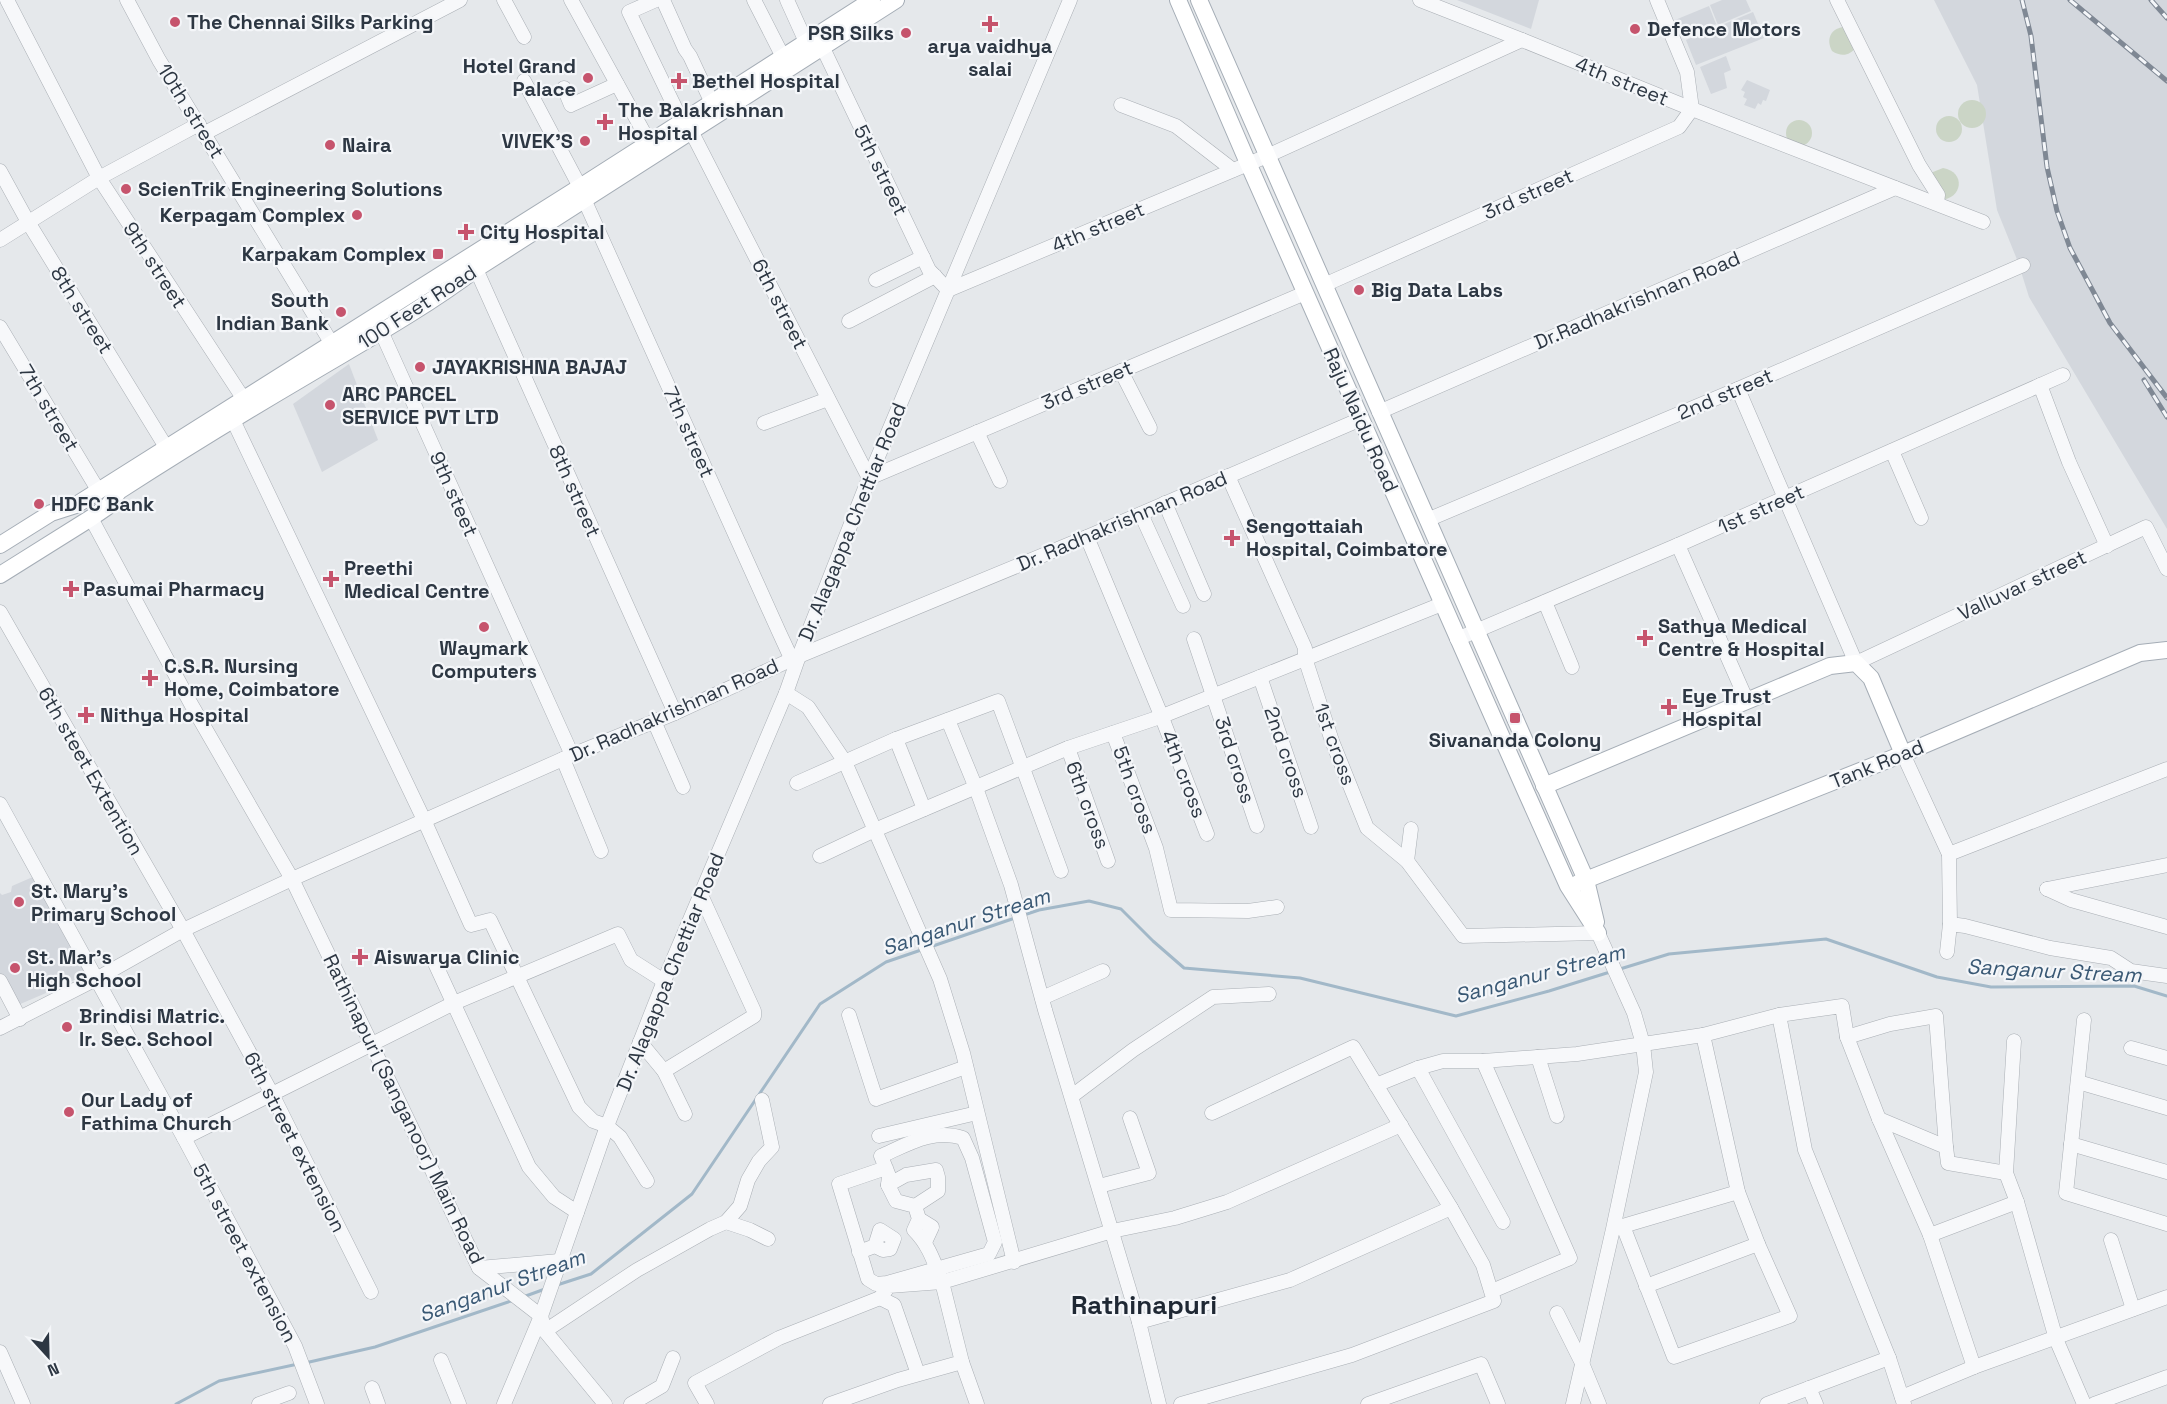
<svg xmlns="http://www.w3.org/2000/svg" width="2167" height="1404" viewBox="0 0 2167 1404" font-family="'Space Grotesk',sans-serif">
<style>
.built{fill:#d3d7dd}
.green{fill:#cbd5c6}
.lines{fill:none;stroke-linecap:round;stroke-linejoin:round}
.stream{stroke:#a2b8c8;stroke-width:3}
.minor-casing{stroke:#aaafb5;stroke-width:15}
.major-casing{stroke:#a5adb6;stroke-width:18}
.minor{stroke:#f7f8fa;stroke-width:14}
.major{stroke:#fff;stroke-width:16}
.rail-casing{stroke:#7f8894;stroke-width:5}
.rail{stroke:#f4f6f9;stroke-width:3;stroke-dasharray:9;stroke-linecap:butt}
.poi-dot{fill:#c6546d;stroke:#f4f6f9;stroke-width:2}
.labels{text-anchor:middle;stroke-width:4.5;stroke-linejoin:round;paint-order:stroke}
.poi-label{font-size:20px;font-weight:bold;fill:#2d3743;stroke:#f4f6f9;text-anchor:start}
.street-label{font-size:20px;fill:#2d3743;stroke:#f4f6f9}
.water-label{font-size:21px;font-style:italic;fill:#395874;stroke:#f4f6f9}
.district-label{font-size:26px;font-weight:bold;fill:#1f2834;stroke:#f4f6f9}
</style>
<rect width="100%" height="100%" fill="#e5e8eb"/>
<g class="built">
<path d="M1457,0H1539L1531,29Z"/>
<path d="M1722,0H1746L1751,11L1718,25L1710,5Z"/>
<path d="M1934,0H2167V529L2029,297L2018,262L1997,210L1977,85Z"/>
<path d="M1709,6L1716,24L1683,38L1675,20Z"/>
<path d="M1753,12L1764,38L1696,65L1686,40Z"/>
<path d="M1726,56L1731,70L1724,73L1727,88L1711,94L1700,67Z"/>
<path d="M1747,80L1770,90L1766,101L1763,100L1761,105L1758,103L1755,109L1744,105L1747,99L1743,97L1745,92L1741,90Z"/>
<path d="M349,364L378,440L322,472L293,404Z"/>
<path d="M35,876L86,973L67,984L18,1005L0,975V893L2,895L11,892L12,886Z"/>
</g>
<g class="green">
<path d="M1843,27L1847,28L1856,47C1850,56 1841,57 1832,51C1826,40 1830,29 1843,27Z"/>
<circle cx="1972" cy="114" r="14"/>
<circle cx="1949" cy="129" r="13"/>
<circle cx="1799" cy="133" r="13"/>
<path d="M1943,168C1966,172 1963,199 1940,200L1930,176L1933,172Z"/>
</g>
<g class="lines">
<g class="stream">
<path d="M1024,915L1039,910L1089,901L1121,909L1153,941L1184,968L1300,978L1456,1016L1549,991L1610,972"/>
<path d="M930,947L1015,918"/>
<path d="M1620,969L1669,954L1826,939L1937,977L1991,987L2134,986L2167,996"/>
<path d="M557,1285L591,1274L692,1194L820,1004L886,962L924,949"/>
<path d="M523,1297L545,1289"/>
<path d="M305,1363L375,1347L514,1300"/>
<path d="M176,1404L219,1381L298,1364"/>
</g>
<defs>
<g id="minor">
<path d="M7,0L99,178L243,398"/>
<path d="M127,0L159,60L332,344"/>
<path d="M504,0L524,37"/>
<path d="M571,0L654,151"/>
<path d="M656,0L629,12L682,122"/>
<path d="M663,0L685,49L690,56L712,103"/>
<path d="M754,0L783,57"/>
<path d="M787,0L806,42"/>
<path d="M1420,0L1522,40"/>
<path d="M1837,0L1919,165L1938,195L1937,202"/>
<path d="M822,46L929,270L948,290L1267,156L1522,40L1692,109L1983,222"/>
<path d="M524,81L580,187"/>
<path d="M564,88L571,105L617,84"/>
<path d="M1121,105L1176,126L1233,170"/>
<path d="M687,123L869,478L1305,293"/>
<path d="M205,133L460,0"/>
<path d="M0,171L28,222L166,447"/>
<path d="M584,199L779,632L791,658L799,656"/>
<path d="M0,240L99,178L199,124"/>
<path d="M476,269L675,713"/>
<path d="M876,280L923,257"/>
<path d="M1324,285L1679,127L1692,109L1687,72L1657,0"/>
<path d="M849,321L935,276"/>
<path d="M0,327L98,490"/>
<path d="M381,331L572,755"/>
<path d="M1121,371L1150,428"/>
<path d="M2040,385L2069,462L2107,546"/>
<path d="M1738,389L1856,663L2146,527L2167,569"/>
<path d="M1379,412L1895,188"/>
<path d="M233,420L425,822L471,925L490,920L579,1107L593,1121L607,1126L620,1137L647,1181"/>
<path d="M764,423L828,399"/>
<path d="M977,432L1000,481"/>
<path d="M1892,451L1921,518"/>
<path d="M1228,476L1305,648V658L1332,741L1367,828L1407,861L1463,936L1598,933L1634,1013L1643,1044L1646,1072L1613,1229L1573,1404"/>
<path d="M1165,503L1204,594"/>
<path d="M1141,514L1183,606"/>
<path d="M91,518L191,704L292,879L479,1268L541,1316L545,1331L605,1404"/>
<path d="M1427,520L1738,389L2023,265"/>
<path d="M1087,537L1161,715L1207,834"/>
<path d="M1678,545L1747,701"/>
<path d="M1545,602L1572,667"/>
<path d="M0,612L183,930L272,1094L371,1292"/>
<path d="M1194,639L1257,826"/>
<path d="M1457,639L1678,545L2063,375"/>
<path d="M1260,677L1311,827"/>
<path d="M786,693L808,707L845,762L940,979L963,1053L1014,1262"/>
<path d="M948,720L976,788L1011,885L1045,1010L1139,1322L1159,1404"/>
<path d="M654,721L683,787"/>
<path d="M1113,733L1156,848L1171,910L1248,911L1277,907"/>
<path d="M896,739L924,809"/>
<path d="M1068,748L1108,861"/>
<path d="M1903,754L1949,854L2167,769"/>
<path d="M563,759L601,851"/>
<path d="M797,783L896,739L998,701L1061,871"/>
<path d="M0,804L184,1138L295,1346L317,1404"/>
<path d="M1949,854L1950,924"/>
<path d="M820,856L875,830L1068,748L1160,717L1442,604"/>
<path d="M1407,861L1411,829"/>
<path d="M2047,889L2071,900L2167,927"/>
<path d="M2047,889L2167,865"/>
<path d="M1947,952L1950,924L1965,926L2050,948L2111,958L2131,971L2167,976"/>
<path d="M434,961L529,1167L554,1197L577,1212"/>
<path d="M0,981L20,1019"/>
<path d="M1042,998L1103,971"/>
<path d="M849,1015L876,1099L966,1067"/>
<path d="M1779,1015L1805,1150L1889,1358L1904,1404"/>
<path d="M2084,1020L2066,1193L2167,1224"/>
<path d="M0,1028L96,979L183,930L292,879L572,755L675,713L799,656L1087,537L1361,419"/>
<path d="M1847,1037L1890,1024L1936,1016L1946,1147"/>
<path d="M2014,1041L2006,1173L2017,1202L2056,1339L2084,1404"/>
<path d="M640,1042L664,1071L685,1114"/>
<path d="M2131,1048L2167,1058"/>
<path d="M1538,1057L1557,1116"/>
<path d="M1483,1061L1570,1258L1492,1291"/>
<path d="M1418,1068L1503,1222"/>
<path d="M664,1071L754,1016V1011L701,895"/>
<path d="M2078,1082L2167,1108"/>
<path d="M1376,1085L1418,1068L1443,1061H1483L1577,1054L1703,1035L1779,1015L1842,1006L1847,1037L1879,1119L1930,1235L1974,1367"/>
<path d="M1072,1096L1133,1050L1213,997L1269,994"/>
<path d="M1879,1119L1946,1147L1948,1163L2006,1173"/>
<path d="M879,1136L977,1113"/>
<path d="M184,1138L454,1003L618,934L631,960L664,981"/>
<path d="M2071,1144L2167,1172"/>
<path d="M888,1185L906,1175L936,1170L938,1177V1191L915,1206"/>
<path d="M1099,1186L1149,1173L1130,1118"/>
<path d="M919,1219L932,1227L925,1242"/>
<path d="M726,1222L750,1230L768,1239"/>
<path d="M1623,1226L1674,1357L1790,1316L1758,1244L1738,1192L1703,1035"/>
<path d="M1616,1228L1738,1192"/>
<path d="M1930,1235L2017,1202"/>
<path d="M2111,1240L2133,1309"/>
<path d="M859,1252L875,1246L883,1250L890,1249L894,1239L880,1230L875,1246"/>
<path d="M479,1268L559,1261"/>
<path d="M1646,1286L1758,1244"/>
<path d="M880,1298L894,1305L918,1374"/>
<path d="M1557,1313L1582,1363L1599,1404"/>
<path d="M1139,1322L1290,1280L1451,1208"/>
<path d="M545,1331L637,1270L710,1229L726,1222L740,1206L748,1180L759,1161L772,1147L762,1100"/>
<path d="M0,1352L23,1404"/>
<path d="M441,1360L459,1404"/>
<path d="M962,1362L977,1404"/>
<path d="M372,1388L378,1404"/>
<path d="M1809,1388L1816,1404"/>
<path d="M1902,1397L1974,1367L2167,1297"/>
<path d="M259,1404L289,1393"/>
<path d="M504,1404L541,1316L607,1126L664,981L786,693L799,656L869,478L1070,0"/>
<path d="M631,1404L662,1386L673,1358"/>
<path d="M707,1404L695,1383L779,1338L880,1298L889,1286L942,1282C934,1262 929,1245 914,1230L919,1219L915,1206L896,1201L888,1185L889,1176L881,1156C908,1144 934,1128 963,1138L972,1158L995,1242L989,1254L887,1283L876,1284L868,1279L839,1184L886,1168"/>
<path d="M830,1404L898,1380L962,1362L942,1282L1112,1231L1175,1218L1227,1202L1401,1125"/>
<path d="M1181,1404L1352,1355L1494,1301L1483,1265L1451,1208L1353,1047L1212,1113"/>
<path d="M1368,1404L1481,1364L1498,1404"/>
<path d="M1767,1404L1889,1358"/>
<path d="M2094,1404L2167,1377"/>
</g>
<g id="major">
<path d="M1178,0L1248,163L1526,792L1568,886L1598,933"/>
<path d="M1199,0L1586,880L1596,922"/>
<path d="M0,545L51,513L76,505L580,187L872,0"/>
<path d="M0,575L91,518L107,507L119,491C181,451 243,413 306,376C363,342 423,309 476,269L896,0"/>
<path d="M1544,786L1830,666L1856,663L1871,678L1903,754"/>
<path d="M1578,883L1903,754L2140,653L2167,650"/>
</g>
</defs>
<use href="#minor" class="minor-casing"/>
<use href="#major" class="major-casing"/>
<use href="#minor" class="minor"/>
<use href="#major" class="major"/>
<defs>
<g id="rail">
<path d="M2022,0L2031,36L2047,167L2057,211L2070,248L2110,323L2167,398"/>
<path d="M2070,0L2167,81"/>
<path d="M2151,0L2167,18"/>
<path d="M2144,380L2167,417"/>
</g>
</defs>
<use href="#rail" class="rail-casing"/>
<use href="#rail" class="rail"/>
</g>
<g class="poi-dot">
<circle cx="175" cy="22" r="6"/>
<path d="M987 15h6v6h6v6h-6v6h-6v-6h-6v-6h6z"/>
<circle cx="1635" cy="29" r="6"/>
<circle cx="906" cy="33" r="6"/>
<circle cx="588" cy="78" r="6"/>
<path d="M676 72h6v6h6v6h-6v6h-6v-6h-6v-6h6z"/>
<path d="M602 113h6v6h6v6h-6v6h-6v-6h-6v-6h6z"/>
<circle cx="585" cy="141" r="6"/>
<circle cx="330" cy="145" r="6"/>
<circle cx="126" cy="189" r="6"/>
<circle cx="357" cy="215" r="6"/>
<path d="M463 223h6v6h6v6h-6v6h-6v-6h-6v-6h6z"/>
<rect x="432" y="248" width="12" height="12" rx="3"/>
<circle cx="1359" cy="290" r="6"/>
<circle cx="341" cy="312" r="6"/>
<circle cx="420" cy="367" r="6"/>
<circle cx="330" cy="405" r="6"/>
<circle cx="39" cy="504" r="6"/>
<path d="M1229 529h6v6h6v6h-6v6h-6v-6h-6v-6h6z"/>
<path d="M328 570h6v6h6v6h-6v6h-6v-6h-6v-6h6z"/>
<path d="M68 580h6v6h6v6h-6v6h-6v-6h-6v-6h6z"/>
<circle cx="484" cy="627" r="6"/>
<path d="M1642 629h6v6h6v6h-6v6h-6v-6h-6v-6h6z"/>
<path d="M147 669h6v6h6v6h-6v6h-6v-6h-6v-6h6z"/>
<path d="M1666 698h6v6h6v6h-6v6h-6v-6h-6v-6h6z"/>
<path d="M83 706h6v6h6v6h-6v6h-6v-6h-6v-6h6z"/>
<rect x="1509" y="712" width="12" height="12" rx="3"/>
<circle cx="19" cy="902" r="6"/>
<path d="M357 948h6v6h6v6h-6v6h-6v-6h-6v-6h6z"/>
<circle cx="15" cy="968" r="6"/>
<circle cx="67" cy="1027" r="6"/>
<circle cx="69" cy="1112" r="6"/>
</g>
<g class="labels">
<g class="poi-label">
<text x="187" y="29">The Chennai Silks Parking</text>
<text x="1647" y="36">Defence Motors</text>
<text x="894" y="40" text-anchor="end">PSR Silks</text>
<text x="990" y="53" text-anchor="middle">arya vaidhya<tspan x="990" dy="23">salai</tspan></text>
<text x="576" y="73" text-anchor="end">Hotel Grand<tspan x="576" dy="23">Palace</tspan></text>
<text x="692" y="88">Bethel Hospital</text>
<text x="618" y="117">The Balakrishnan<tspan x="618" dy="23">Hospital</tspan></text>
<text x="573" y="148" text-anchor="end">VIVEK'S</text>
<text x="342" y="152">Naira</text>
<text x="138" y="196">ScienTrik Engineering Solutions</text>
<text x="345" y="222" text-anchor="end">Kerpagam Complex</text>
<text x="480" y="239">City Hospital</text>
<text x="426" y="261" text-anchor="end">Karpakam Complex</text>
<text x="1371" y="297">Big Data Labs</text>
<text x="329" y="307" text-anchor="end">South<tspan x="329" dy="23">Indian Bank</tspan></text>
<text x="432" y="374">JAYAKRISHNA BAJAJ</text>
<text x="342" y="401">ARC PARCEL<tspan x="342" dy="23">SERVICE PVT LTD</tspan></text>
<text x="51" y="511">HDFC Bank</text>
<text x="1246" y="533">Sengottaiah<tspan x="1246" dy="23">Hospital, Coimbatore</tspan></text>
<text x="344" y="575">Preethi<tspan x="344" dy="23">Medical Centre</tspan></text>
<text x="83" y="596">Pasumai Pharmacy</text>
<text x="1658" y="633">Sathya Medical<tspan x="1658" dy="23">Centre &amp; Hospital</tspan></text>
<text x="484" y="655" text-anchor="middle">Waymark<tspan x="484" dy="23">Computers</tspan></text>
<text x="164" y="673">C.S.R. Nursing<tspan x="164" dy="23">Home, Coimbatore</tspan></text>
<text x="1682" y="703">Eye Trust<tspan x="1682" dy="23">Hospital</tspan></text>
<text x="100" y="722">Nithya Hospital</text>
<text x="1515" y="747" text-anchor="middle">Sivananda Colony</text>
<text x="31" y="898">St. Mary's<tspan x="31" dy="23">Primary School</tspan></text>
<text x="27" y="964">St. Mar's<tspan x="27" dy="23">High School</tspan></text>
<text x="374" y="964">Aiswarya Clinic</text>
<text x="79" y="1023">Brindisi Matric.<tspan x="79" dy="23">Ir. Sec. School</tspan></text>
<text x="81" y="1107">Our Lady of<tspan x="81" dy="23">Fathima Church</tspan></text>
</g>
<g class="street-label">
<text transform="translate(1622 81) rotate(22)" y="7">4th street</text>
<text transform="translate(191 111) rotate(58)" y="7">10th street</text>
<text transform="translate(881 170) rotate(64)" y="7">5th street</text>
<text transform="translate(1528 194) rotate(-24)" y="7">3rd street</text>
<text transform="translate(1098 227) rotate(-23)" y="7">4th street</text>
<text transform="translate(155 265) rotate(57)" y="7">9th street</text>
<text transform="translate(1637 300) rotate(-23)" y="7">Dr.Radhakrishnan Road</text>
<text transform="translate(780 304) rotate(63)" y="7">6th street</text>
<text transform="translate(417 307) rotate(-33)" y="7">100 Feet Road</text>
<text transform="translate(82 310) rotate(58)" y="7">8th street</text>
<text transform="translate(1087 385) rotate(-23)" y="7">3rd street</text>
<text transform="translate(1725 394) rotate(-23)" y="7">2nd street</text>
<text transform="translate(49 408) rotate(59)" y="7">7th street</text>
<text transform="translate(1361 420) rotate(66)" y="7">Raju Naidu Road</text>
<text transform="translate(689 432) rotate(66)" y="7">7th street</text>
<text transform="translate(575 491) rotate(66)" y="7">8th street</text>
<text transform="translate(454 494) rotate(66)" y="7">9th steet</text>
<text transform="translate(1761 509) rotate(-24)" y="7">1st street</text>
<text transform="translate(1122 521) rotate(-23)" y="7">Dr. Radhakrishnan Road</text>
<text transform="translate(852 522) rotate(-68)" y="7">Dr. Alagappa Chettiar Road</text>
<text transform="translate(2022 585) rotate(-25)" y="7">Valluvar street</text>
<text transform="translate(674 710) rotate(-24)" y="7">Dr. Radhakrishnan Road</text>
<text transform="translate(1335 744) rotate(70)" y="7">1st cross</text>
<text transform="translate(1286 752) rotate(71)" y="7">2nd cross</text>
<text transform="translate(1235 760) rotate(72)" y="7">3rd cross</text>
<text transform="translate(1877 764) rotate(-22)" y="7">Tank Road</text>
<text transform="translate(91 771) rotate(60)" y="7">6th steet Extention</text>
<text transform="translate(1184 774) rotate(69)" y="7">4th cross</text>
<text transform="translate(1135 790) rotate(70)" y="7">5th cross</text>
<text transform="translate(1088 805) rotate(70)" y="7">6th cross</text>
<text transform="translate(670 972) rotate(-68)" y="7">Dr. Alagappa Chettiar Road</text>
<text transform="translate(404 1109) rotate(64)" y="7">Rathinapuri (Sanganoor) Main Road</text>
<text transform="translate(295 1142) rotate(63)" y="7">6th street extension</text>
<text transform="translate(245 1253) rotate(62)" y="7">5th street extension</text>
</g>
<g class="water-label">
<text transform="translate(966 922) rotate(-18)" y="7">Sanganur Stream</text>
<text transform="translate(2054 971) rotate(3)" y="7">Sanganur Stream</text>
<text transform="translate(1540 974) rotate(-15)" y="7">Sanganur Stream</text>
<text transform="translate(502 1286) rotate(-20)" y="7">Sanganur Stream</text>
</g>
<g class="district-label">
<text x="1144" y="1314">Rathinapuri</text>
</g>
</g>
<g transform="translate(48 1356) rotate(158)" stroke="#f4f6f9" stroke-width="4.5" paint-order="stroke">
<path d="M0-4.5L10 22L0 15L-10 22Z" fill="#2d3743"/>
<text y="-9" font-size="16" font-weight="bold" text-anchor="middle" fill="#2d3743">N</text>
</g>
</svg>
